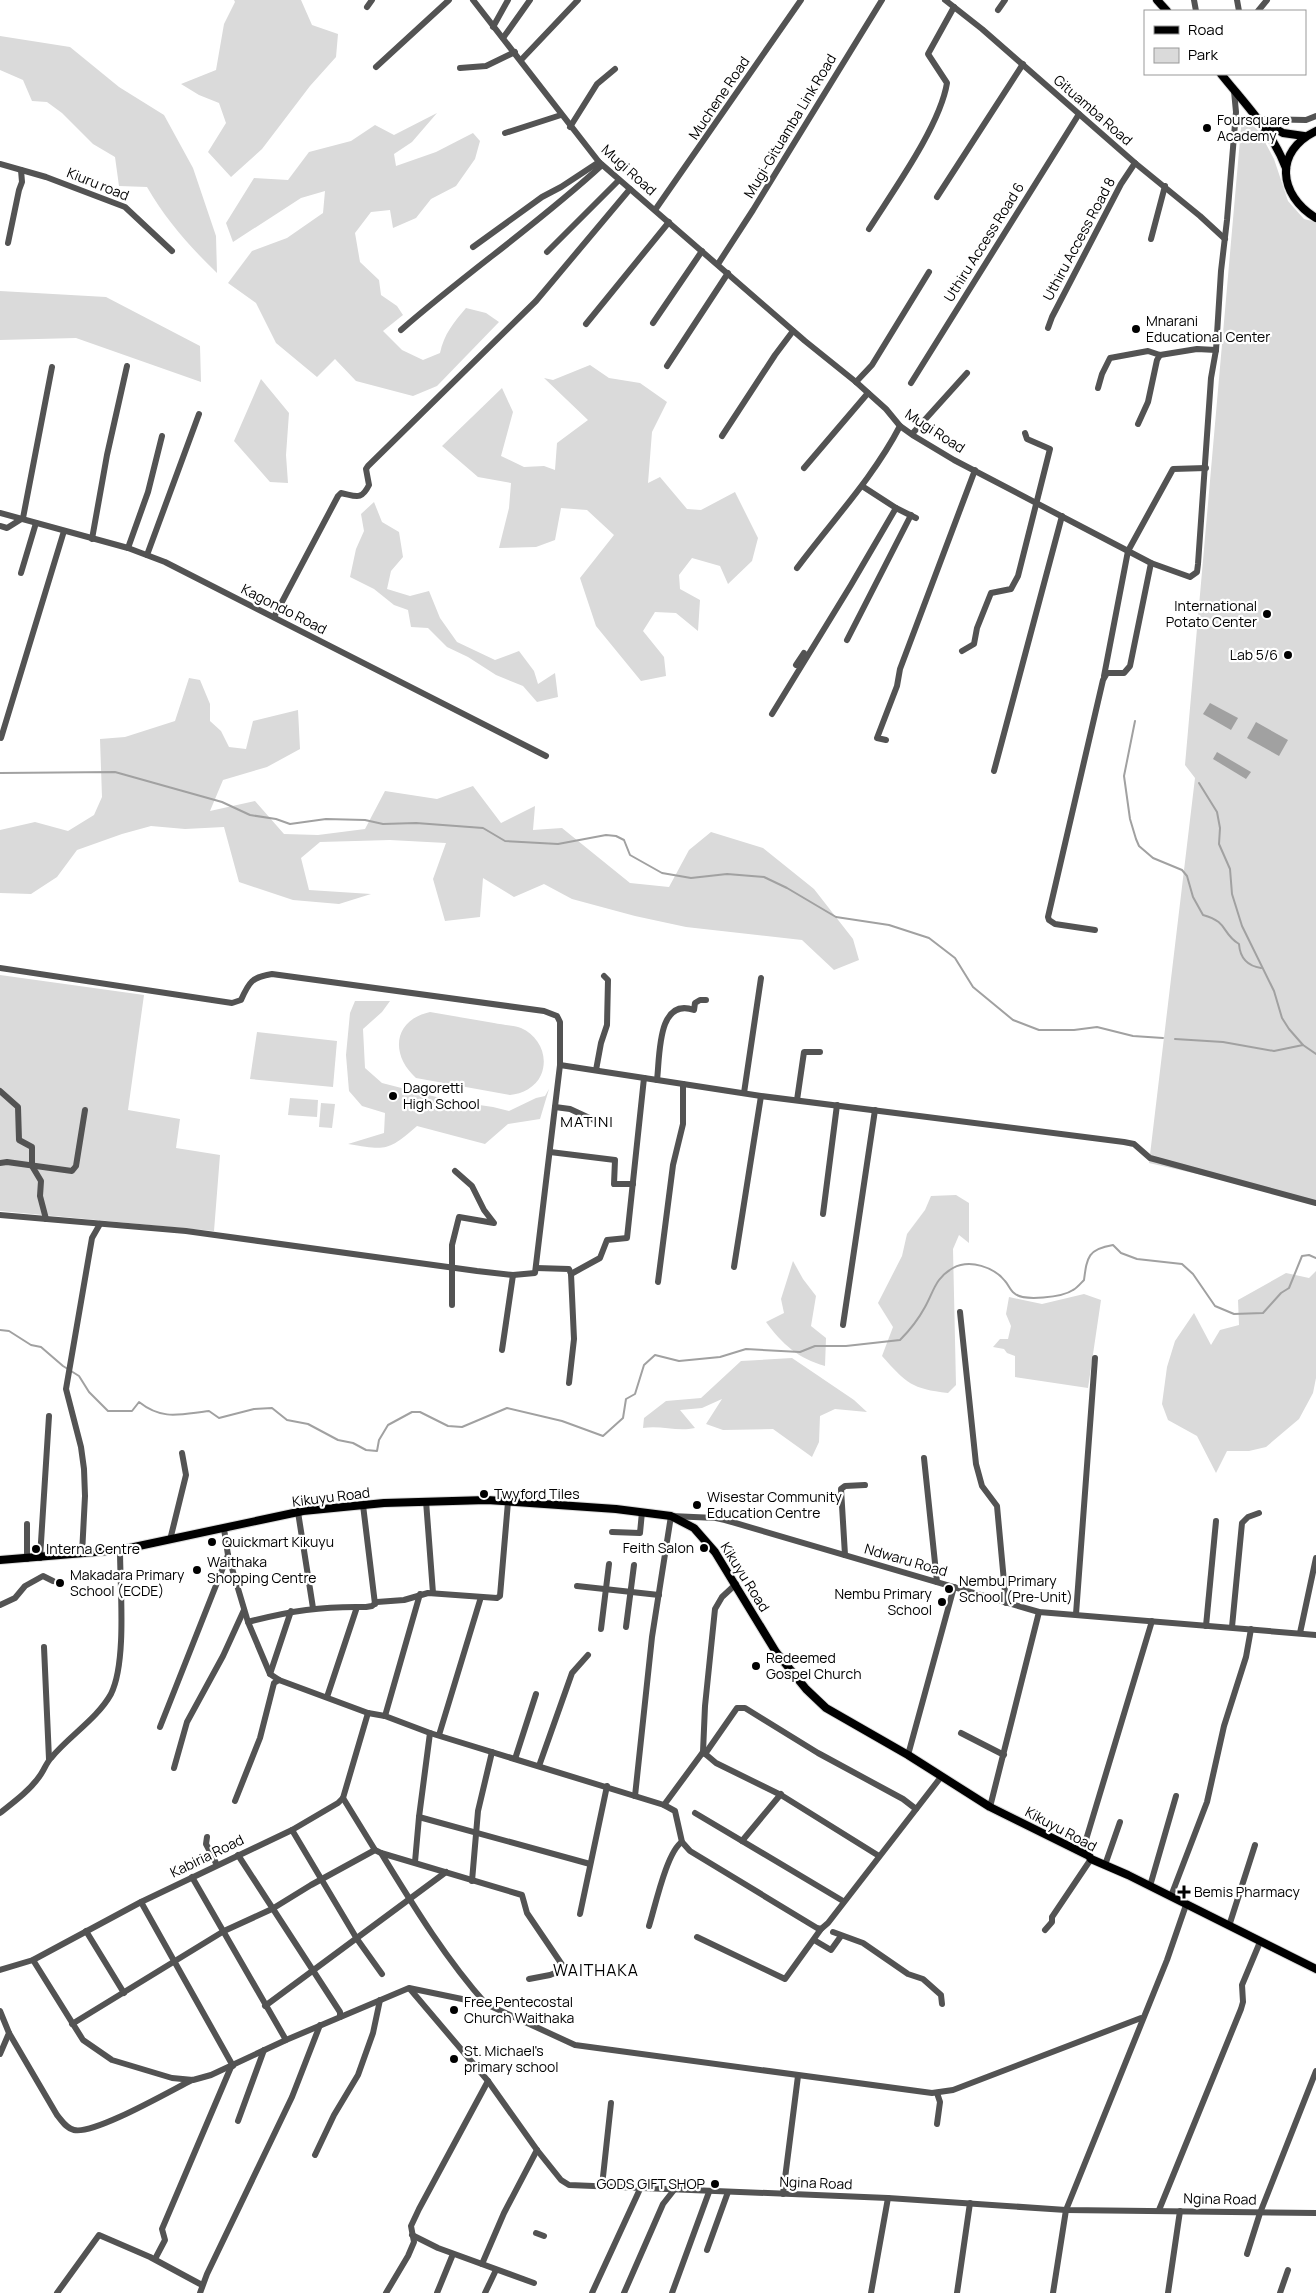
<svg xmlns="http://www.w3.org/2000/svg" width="1316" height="2293" viewBox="0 0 1316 2293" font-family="Manrope,sans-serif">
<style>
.green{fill:#dadada}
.water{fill:#a1a1a1}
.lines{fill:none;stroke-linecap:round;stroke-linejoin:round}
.stream{stroke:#a1a1a1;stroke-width:2}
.major-casing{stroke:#dbdbdb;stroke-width:10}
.minor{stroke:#535353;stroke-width:6}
.major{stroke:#000;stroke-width:8}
.poi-dot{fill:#000;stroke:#fff;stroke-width:2}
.labels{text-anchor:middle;stroke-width:4.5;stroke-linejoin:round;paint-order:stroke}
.street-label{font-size:14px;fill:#000;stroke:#fff}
.poi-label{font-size:14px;fill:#000;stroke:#fff;text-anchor:start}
.neighbourhood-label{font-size:15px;letter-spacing:1px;fill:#000;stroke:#fff}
.quarter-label{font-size:16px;letter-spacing:1px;fill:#000;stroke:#fff}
</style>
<rect width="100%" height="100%" fill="#fff"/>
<g class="green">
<path d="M234,0H301L312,25L338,34L336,57L310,86L262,149L231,177L208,152L226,123L219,103L199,95L181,84L216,70L224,24L235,2Z"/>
<path d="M0,36L70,47L119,87L164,115L193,168L216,236L217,273C190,247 166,220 147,187L119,186L115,157L93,144L62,113L47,102L32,101L23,80L0,70Z"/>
<path d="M437,113L412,142L394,154L396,166L436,152L473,133L480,141L475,159L456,186L431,199L416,218L393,228L390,210L371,212L355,233L360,262L379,280L381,295L397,306L403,315L383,331L402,350L423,360L440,353C444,334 454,322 466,308L486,313L499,322L437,386L413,396L356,381L335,359L317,377L276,343L256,303L228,283L252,251L287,238L323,213L325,191L301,198L233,242L226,223L254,178L288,180L309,152L351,141L375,125L394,135Z"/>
<path d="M1242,117L1259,131L1274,159L1288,201L1304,219L1316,222V1201L1149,1163L1195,778L1185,765Z"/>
<path d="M0,291L106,297L200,346L201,382L76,338L0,340Z"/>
<path d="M590,365L609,378L640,383L667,402L652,432L648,483L660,477L687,509L701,510L735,492L758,538L752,561L728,584L720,566L692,558L679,575L680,589L700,600L698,631L676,613L655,612L643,631L664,657L666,676L641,681L596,626L580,578L614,535L587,510L561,508L555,540L536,547L499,548L509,508L511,483L478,477L442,446L502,388L513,412L501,456L524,467L544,466L555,470L557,443L588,420L544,378L553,380Z"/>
<path d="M261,379L289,413L286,455L288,483L270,482L234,441Z"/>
<path d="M374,502L382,522L399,532L403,557L391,571L387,589L410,596L429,591L440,618L457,642L495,660L519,651L534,671L538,684L555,673L558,697L537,702L523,686L496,675L468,657L447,647L428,628L411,627L408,610L394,605L374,589L350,577L356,549L364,531L361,514Z"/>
<path d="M189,678L200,680L210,704V721L221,731L229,747L246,749L253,721L298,710L300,749L267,767L223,780L210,811L255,801L284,834L318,835L365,829L385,791L437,799L473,786L501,823L535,806L533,830L562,828L630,883L669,887L689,850L711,832L763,848L814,889L853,939L859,960L834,970L802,940L686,927L635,916L572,899L544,884L514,897L483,878L480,917L445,921L433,879L446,843L390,840L320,842L301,858L309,890L371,894L339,904L293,900L239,882L224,827L185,829L151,826L122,834L77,850L57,877L31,894L0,893V830L35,822L68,831L94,815L102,797L100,739L125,737L175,721Z"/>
<path d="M0,975L144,995L128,1110L180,1119L176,1148L220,1155L214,1231L0,1211Z"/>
<path d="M355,1001H390L382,1012L363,1029L365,1068L382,1083L452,1101L493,1107L509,1111L536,1098L545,1096L549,1089L540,1119L508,1124L485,1144L417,1126C387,1152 386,1150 348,1144L384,1133L385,1113L362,1106L349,1091L346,1055L350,1013Z"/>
<path d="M430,1012C451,1016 473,1019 494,1023C502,1025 513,1025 521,1028C539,1036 549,1056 541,1075C536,1087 522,1094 510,1095L416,1078C390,1055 393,1020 430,1012Z"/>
<path d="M257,1032L337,1041L333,1087L250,1079Z"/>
<path d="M290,1098L318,1100L317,1117L288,1115Z"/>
<path d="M321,1103L335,1104L332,1128L319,1127Z"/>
<path d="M956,1195L969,1203V1243L959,1235L953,1249L956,1385L948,1393C912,1389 906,1383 882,1356L893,1327L878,1303L902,1256L907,1234L925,1210L931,1196Z"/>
<path d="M793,1261L803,1279L816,1296L811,1326L826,1338L825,1366C798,1358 783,1345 766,1322L784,1313L781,1299Z"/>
<path d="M1316,1271V1378L1313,1393L1299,1419L1266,1447L1249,1451H1227L1216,1473L1197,1436L1168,1420L1162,1404L1167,1367L1175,1341L1194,1313L1211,1345L1220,1330L1239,1325L1238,1300L1286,1273L1309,1278Z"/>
<path d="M1084,1294L1101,1300L1088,1388L1015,1377V1356L1007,1353L1004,1349L993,1347L1000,1339H1008L1011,1326L1006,1314L1009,1297L1042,1304Z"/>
<path d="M792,1358L854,1400L867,1412L835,1409L820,1416L819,1442L812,1457L773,1429L723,1430L706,1424L722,1399L702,1408L680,1410L695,1428C677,1432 661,1425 643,1428L644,1418L666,1401L701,1398L741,1361Z"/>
</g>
<g class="water">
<path d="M1210,703L1238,718L1231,730L1203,714Z"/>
<path d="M1256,722L1288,740L1279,756L1247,738Z"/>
<path d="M1217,752L1251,772L1246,779L1213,759Z"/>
</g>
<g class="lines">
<g class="stream">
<path d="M1135,721L1124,776L1130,819L1136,839L1139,846L1153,858L1182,870L1187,876L1193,897L1203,915C1229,922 1221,933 1239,944C1240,958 1248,966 1261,968"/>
<path d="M0,773L115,772L222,802L250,815L276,819L290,824L326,819L365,820L383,824L416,823L483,828L505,841L558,844L606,835L616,836L624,840L630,855L662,873L691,878L727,874L764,877L787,888L836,917L889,925L929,938L955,958L973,987L1013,1020L1039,1030H1074L1097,1027L1133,1036L1163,1038"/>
<path d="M1199,783L1217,812L1220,828L1219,844L1230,869L1232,894L1242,926L1274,991L1282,1018L1289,1029L1303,1045"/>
<path d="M1175,1039L1223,1042L1274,1051L1303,1045L1316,1054"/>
<path d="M0,1330L9,1331L31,1345L41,1347L63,1366L79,1376L89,1392L108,1411H132L139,1402C163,1421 181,1414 209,1411L219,1418L254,1409L272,1408L287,1420L308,1424L338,1440L353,1443L366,1450L377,1451L379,1440L388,1425L412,1412H420L448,1426L462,1427L507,1408L562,1421L603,1436L623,1418L626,1399L635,1394L644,1365L655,1355L679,1361L720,1357L746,1349L800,1352L815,1346H846L900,1340C910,1330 918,1320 925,1307C934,1291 935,1278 953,1268C970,1259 994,1267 1005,1281C1008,1284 1010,1290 1014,1293C1023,1302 1063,1297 1073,1290C1077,1288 1081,1283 1084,1280C1087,1257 1088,1249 1113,1245L1121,1253L1137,1259L1182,1264L1193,1274L1215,1306L1234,1314L1263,1313L1281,1293L1289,1288L1302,1256L1309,1255L1316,1258"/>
</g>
<defs>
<g id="major">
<path d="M1157,0L1167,11"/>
<path d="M1221,74C1245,104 1272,131 1286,168"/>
<path d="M1260,120L1283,133L1304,136"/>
<path d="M1316,131C1274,151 1278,195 1316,218"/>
<path d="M0,1560L120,1550L303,1511L384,1503L487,1500L616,1509L671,1516L694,1528L715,1552L776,1652L806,1689L826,1708L908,1755L990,1807L1089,1856L1091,1859L1128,1875L1316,1969"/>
</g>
</defs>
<use href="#major" class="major-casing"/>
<g class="minor">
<path d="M473,0L599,162L805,341L856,382L886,409L900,426L914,436L954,460L1084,528L1151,563L1190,577L1197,572L1198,564L1211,378L1216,350L1221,271L1227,220L1236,112L1234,91"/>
<path d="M945,0L982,29L1135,163L1200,216L1225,239"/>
<path d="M1194,0L1196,11"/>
<path d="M1237,0L1239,11"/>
<path d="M367,7L372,0"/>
<path d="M998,10L1005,0"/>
<path d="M1258,11L1267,0"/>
<path d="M493,27L508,0"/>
<path d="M503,38L530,0"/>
<path d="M521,60L578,0"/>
<path d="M376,67L449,0"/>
<path d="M460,68L486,66L515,52"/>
<path d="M1258,119L1306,120L1316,116"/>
<path d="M570,127L597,84L615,69"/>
<path d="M505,133L561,115"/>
<path d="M0,164L46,177L125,207L172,251"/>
<path d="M937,197L1023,64"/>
<path d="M655,210L801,0"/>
<path d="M869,229C893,191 940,126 947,83L928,54L954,7"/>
<path d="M1151,239L1165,186"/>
<path d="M8,243L19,190L22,182L21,170"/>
<path d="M473,247L542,197L561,187L599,162"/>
<path d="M547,252L619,180"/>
<path d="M718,264L753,210L882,0"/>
<path d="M653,323L702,251"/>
<path d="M586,324L669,222"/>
<path d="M1048,328L1052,317L1121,184L1135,163"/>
<path d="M401,330C466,273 538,224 602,165"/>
<path d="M667,366L728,273"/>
<path d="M856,382L872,365L929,272"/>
<path d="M911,383L1079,114"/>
<path d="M1098,388L1102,374L1110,358L1148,351L1160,355L1197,349L1216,350"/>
<path d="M1138,424L1148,402L1157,360L1160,355"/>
<path d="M912,434L967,373"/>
<path d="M722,436L775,355L793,331"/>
<path d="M804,468L868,393"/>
<path d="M862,486L896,508L916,518"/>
<path d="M0,513L128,548L165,562L546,756"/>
<path d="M0,526L7,528L23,518L52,367"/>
<path d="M92,539L107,455L127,366"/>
<path d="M128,548L148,492L162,436"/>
<path d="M147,555L199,414"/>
<path d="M797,568C832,521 873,478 900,426"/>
<path d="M21,573L36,523"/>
<path d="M274,617L338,496L341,493C356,496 361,501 369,485L366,469L368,466L536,301L630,189"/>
<path d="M847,640L911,515"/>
<path d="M962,651L974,644L977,628L991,593L1011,589L1018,576L1050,449L1027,439L1025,433"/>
<path d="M796,665L804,653"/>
<path d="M1104,676L1128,551L1173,469L1206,468"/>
<path d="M772,714L851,585L896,508"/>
<path d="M1,738L64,531"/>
<path d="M886,740L877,738L897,686L900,669L975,470"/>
<path d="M994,771L1062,516"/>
<path d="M1095,930L1055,924L1049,920L1048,917L1103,680L1107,673H1124L1130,666L1151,563"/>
<path d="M0,968L232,1003L241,1000C249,982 252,977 272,974L544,1011L557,1016L560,1022V1065"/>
<path d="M596,1070L601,1043L607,1025L608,980L604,976"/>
<path d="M657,1080C660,1056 657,997 694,1010L695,1003L700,1000H706"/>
<path d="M0,1091L18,1107L19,1140L32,1147V1166L41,1181L40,1196L46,1219"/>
<path d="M744,1093L761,978"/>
<path d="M797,1100L804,1052H820"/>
<path d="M555,1107L570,1109L596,1121"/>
<path d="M550,1152L615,1160L614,1184H633"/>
<path d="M0,1163L7,1162L72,1171L76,1166L85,1110"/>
<path d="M823,1214L837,1105"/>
<path d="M0,1215L186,1231L477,1271L513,1275L535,1273L560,1065L761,1096L1124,1142L1134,1144L1150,1158L1316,1203"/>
<path d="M734,1267L761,1096"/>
<path d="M536,1268L569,1269L571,1274L574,1339L569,1383"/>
<path d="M571,1274L600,1258L607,1240L627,1238L644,1078"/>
<path d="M658,1282L673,1165L683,1124V1084"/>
<path d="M452,1305V1245L459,1217L494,1223L484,1210L472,1186L455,1171"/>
<path d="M960,1312L976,1464L982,1486L997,1506L1006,1603"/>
<path d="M843,1325L875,1110"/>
<path d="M502,1350L513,1275"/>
<path d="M924,1458L937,1582"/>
<path d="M426,1501L433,1593"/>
<path d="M363,1505L375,1604"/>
<path d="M298,1512L313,1608"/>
<path d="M224,1529L228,1555L248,1622L270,1674L279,1680L368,1713L385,1716L430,1733L664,1805L675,1811L682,1842L690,1851L817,1928L821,1929L828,1923L941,1777"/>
<path d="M612,1532L640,1533L642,1512"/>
<path d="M170,1540L186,1475L182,1453"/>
<path d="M82,1554L85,1496L84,1469L81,1447L66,1389L92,1238L100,1224"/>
<path d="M845,1555L841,1489L845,1486L865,1485"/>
<path d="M40,1558L49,1416"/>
<path d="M27,1559V1524"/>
<path d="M577,1586L659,1595"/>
<path d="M0,1605L15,1598L25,1586L43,1576L53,1581"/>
<path d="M1076,1614L1095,1358"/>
<path d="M248,1622C290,1611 322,1606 366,1607L372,1606L377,1602L404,1600L428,1593L497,1598L500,1596L508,1502"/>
<path d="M1206,1626L1216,1521"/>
<path d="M626,1627L634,1565"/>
<path d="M1232,1627L1242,1523L1248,1517L1259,1513"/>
<path d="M601,1629L609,1564"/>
<path d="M1300,1633L1316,1558"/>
<path d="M44,1647L49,1759"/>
<path d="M270,1674L291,1611"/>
<path d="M327,1697L357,1607H361"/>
<path d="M385,1716L420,1594"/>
<path d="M160,1727L228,1555"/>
<path d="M430,1733L419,1817L590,1864"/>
<path d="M961,1733L1004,1755"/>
<path d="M439,1735L481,1597"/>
<path d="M703,1752L716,1763L781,1795L879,1856"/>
<path d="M705,1754L737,1708H745L818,1753L903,1799L916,1809"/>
<path d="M908,1755L954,1587"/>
<path d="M515,1759L536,1694"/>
<path d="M539,1766L572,1673L588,1655"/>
<path d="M174,1768L187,1722L223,1656L244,1610"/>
<path d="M635,1796L652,1637L671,1516L716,1518L725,1520L1039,1612L1316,1635"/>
<path d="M343,1798L375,1850L381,1853C413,1905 445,1958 486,2004"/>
<path d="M235,1801L260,1738L274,1683L279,1680"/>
<path d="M664,1805L703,1752L705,1706L715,1609L722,1597L736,1584"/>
<path d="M990,1807L1039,1612"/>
<path d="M0,1813C14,1802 29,1791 39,1777C44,1771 46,1763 51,1758C69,1736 97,1719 111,1694C127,1662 120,1587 120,1550"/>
<path d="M695,1813L843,1901"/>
<path d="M292,1830L357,1939L382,1974"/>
<path d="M207,1837L206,1844L217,1865"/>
<path d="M742,1841L781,1794"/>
<path d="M381,1853L522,1895L527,1913L565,1969L550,1975L529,1979"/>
<path d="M1082,1853L1152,1621"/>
<path d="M238,1855L340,2012V2017"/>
<path d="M415,1862L419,1817"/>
<path d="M1105,1865L1120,1822"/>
<path d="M192,1877L286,2040"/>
<path d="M472,1881L478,1811L492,1752"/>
<path d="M1150,1886L1176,1796"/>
<path d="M1171,1896L1207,1802L1224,1726L1246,1657L1251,1629"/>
<path d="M141,1902L233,2066"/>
<path d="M580,1914L607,1786"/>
<path d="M649,1926C655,1907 667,1851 682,1842"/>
<path d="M1229,1926L1255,1845"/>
<path d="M1045,1930L1052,1922V1917L1091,1859"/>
<path d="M86,1931L124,1993"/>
<path d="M833,1932L863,1943L908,1974L923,1979L941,1995L942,2004"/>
<path d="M697,1937L785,1979L821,1929"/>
<path d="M814,1940L831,1950L841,1936"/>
<path d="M33,1960L83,2040L112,2060L172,2078L193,2080L211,2075L286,2040L409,1988L486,2004L575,2045L932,2093L953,2090L1141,2018"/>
<path d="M0,1970L33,1960L141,1902L292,1830L338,1803L343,1798L368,1713"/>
<path d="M410,1989L488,2081L537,2150L561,2180L569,2185L888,2198L1066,2210L1316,2213"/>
<path d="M265,2006L446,1872"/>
<path d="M0,2011L9,2033L0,2054"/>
<path d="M72,2024L224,1931L272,1909L311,1885L375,1850"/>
<path d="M9,2033L57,2115C62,2121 66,2128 74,2130C94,2135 170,2091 192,2080"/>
<path d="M238,2121L264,2050"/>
<path d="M937,2124L940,2102L937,2093"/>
<path d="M315,2155L334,2115L358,2075L373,2033L380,2000"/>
<path d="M602,2186L611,2103"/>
<path d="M783,2194L798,2076"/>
<path d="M1159,2210L1241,2009L1243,2002L1242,1985L1260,1942"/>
<path d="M536,2233L544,2236"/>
<path d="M412,2235L438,2248L534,2283"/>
<path d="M707,2250L728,2192"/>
<path d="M1247,2254L1260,2213L1316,2071"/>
<path d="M155,2259L165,2240L162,2229L231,2067"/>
<path d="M482,2264L504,2213L537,2150"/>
<path d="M57,2293L99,2235L150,2257L202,2285"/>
<path d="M200,2293L207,2274L292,2097L320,2025"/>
<path d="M386,2293L408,2256L414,2242L411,2226L419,2209L488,2081"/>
<path d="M437,2293L453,2254"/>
<path d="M485,2293L496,2270"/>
<path d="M592,2293L640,2189"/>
<path d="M624,2293L663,2204L674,2190"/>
<path d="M672,2293L709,2192"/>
<path d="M871,2293L888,2198"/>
<path d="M957,2293L970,2203"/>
<path d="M1053,2293L1066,2210L1167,1960L1186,1905"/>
<path d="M1168,2293L1180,2211"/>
<path d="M1280,2293L1288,2270"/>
</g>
<use href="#major" class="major"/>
</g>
<g class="poi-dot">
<circle cx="1207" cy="128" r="5"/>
<circle cx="1136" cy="329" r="5"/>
<circle cx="1267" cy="614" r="5"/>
<circle cx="1288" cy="655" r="5"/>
<circle cx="393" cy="1096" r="5"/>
<circle cx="484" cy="1494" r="5"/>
<circle cx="697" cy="1505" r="5"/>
<circle cx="212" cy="1542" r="5"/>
<circle cx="704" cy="1548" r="5"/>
<circle cx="36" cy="1549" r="5"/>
<circle cx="197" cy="1570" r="5"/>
<circle cx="60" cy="1583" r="5"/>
<circle cx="949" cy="1589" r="5"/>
<circle cx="942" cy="1602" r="5"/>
<circle cx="756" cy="1666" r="5"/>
<path d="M1181.5 1884.5h5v5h5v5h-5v5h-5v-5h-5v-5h5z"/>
<circle cx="454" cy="2010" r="5"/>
<circle cx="454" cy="2059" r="5"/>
<circle cx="715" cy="2184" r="5"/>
</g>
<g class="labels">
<g class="street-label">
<text transform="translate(719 98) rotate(-56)" y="5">Muchene Road</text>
<text transform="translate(1093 110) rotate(41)" y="5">Gituamba Road</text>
<text transform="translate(790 126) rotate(-59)" y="5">Mugi-Gituamba Link Road</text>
<text transform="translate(629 170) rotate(42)" y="5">Mugi Road</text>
<text transform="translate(98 184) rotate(22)" y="5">Kiuru road</text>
<text transform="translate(1079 239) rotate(-62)" y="5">Uthiru Access Road 8</text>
<text transform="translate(984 242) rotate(-58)" y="5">Uthiru Access Road 6</text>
<text transform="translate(935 431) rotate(33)" y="5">Mugi Road</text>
<text transform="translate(284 609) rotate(27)" y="5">Kagondo Road</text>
<text transform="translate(331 1497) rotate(-7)" y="5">Kikuyu Road</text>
<text transform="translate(906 1560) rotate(16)" y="5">Ndwaru Road</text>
<text transform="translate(745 1577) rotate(58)" y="5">Kikuyu Road</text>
<text transform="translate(1061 1829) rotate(28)" y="5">Kikuyu Road</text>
<text transform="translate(207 1856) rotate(-26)" y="5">Kabiria Road</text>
<text transform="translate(816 2183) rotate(2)" y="5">Ngina Road</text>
<text transform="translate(1220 2199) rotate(1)" y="5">Ngina Road</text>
</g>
<g class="poi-label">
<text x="1217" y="125">Foursquare<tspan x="1217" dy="16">Academy</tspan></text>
<text x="1146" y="326">Mnarani<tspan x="1146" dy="16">Educational Center</tspan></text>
<text x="1257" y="611" text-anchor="end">International<tspan x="1257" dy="16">Potato Center</tspan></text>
<text x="1278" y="660" text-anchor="end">Lab 5/6</text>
<text x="403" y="1093">Dagoretti<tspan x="403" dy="16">High School</tspan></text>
<text x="494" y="1499">Twyford Tiles</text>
<text x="707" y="1502">Wisestar Community<tspan x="707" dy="16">Education Centre</tspan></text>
<text x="222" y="1547">Quickmart Kikuyu</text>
<text x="694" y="1553" text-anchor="end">Feith Salon</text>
<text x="46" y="1554">Interna Centre</text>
<text x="207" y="1567">Waithaka<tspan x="207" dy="16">Shopping Centre</tspan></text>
<text x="70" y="1580">Makadara Primary<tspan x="70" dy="16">School (ECDE)</tspan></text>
<text x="959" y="1586">Nembu Primary<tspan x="959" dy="16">School (Pre-Unit)</tspan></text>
<text x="932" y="1599" text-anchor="end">Nembu Primary<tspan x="932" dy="16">School</tspan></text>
<text x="766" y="1663">Redeemed<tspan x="766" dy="16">Gospel Church</tspan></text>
<text x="1194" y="1897">Bemis Pharmacy</text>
<text x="464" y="2007">Free Pentecostal<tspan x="464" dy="16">Church Waithaka</tspan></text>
<text x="464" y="2056">St. Michael's<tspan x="464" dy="16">primary school</tspan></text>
<text x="705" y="2189" text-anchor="end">GODS GIFT SHOP</text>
</g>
<g class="neighbourhood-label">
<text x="587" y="1127">MATINI</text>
</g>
<g class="quarter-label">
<text x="596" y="1976">WAITHAKA</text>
</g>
</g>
<rect x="1144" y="10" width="162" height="65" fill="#ffffff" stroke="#999999"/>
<rect x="1154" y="26" width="25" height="8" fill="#000000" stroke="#999999"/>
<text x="1188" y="35" font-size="15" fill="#000000">Road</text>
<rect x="1154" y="48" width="25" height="15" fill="#dadada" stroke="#999999"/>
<text x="1188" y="60" font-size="15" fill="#000000">Park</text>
</svg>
